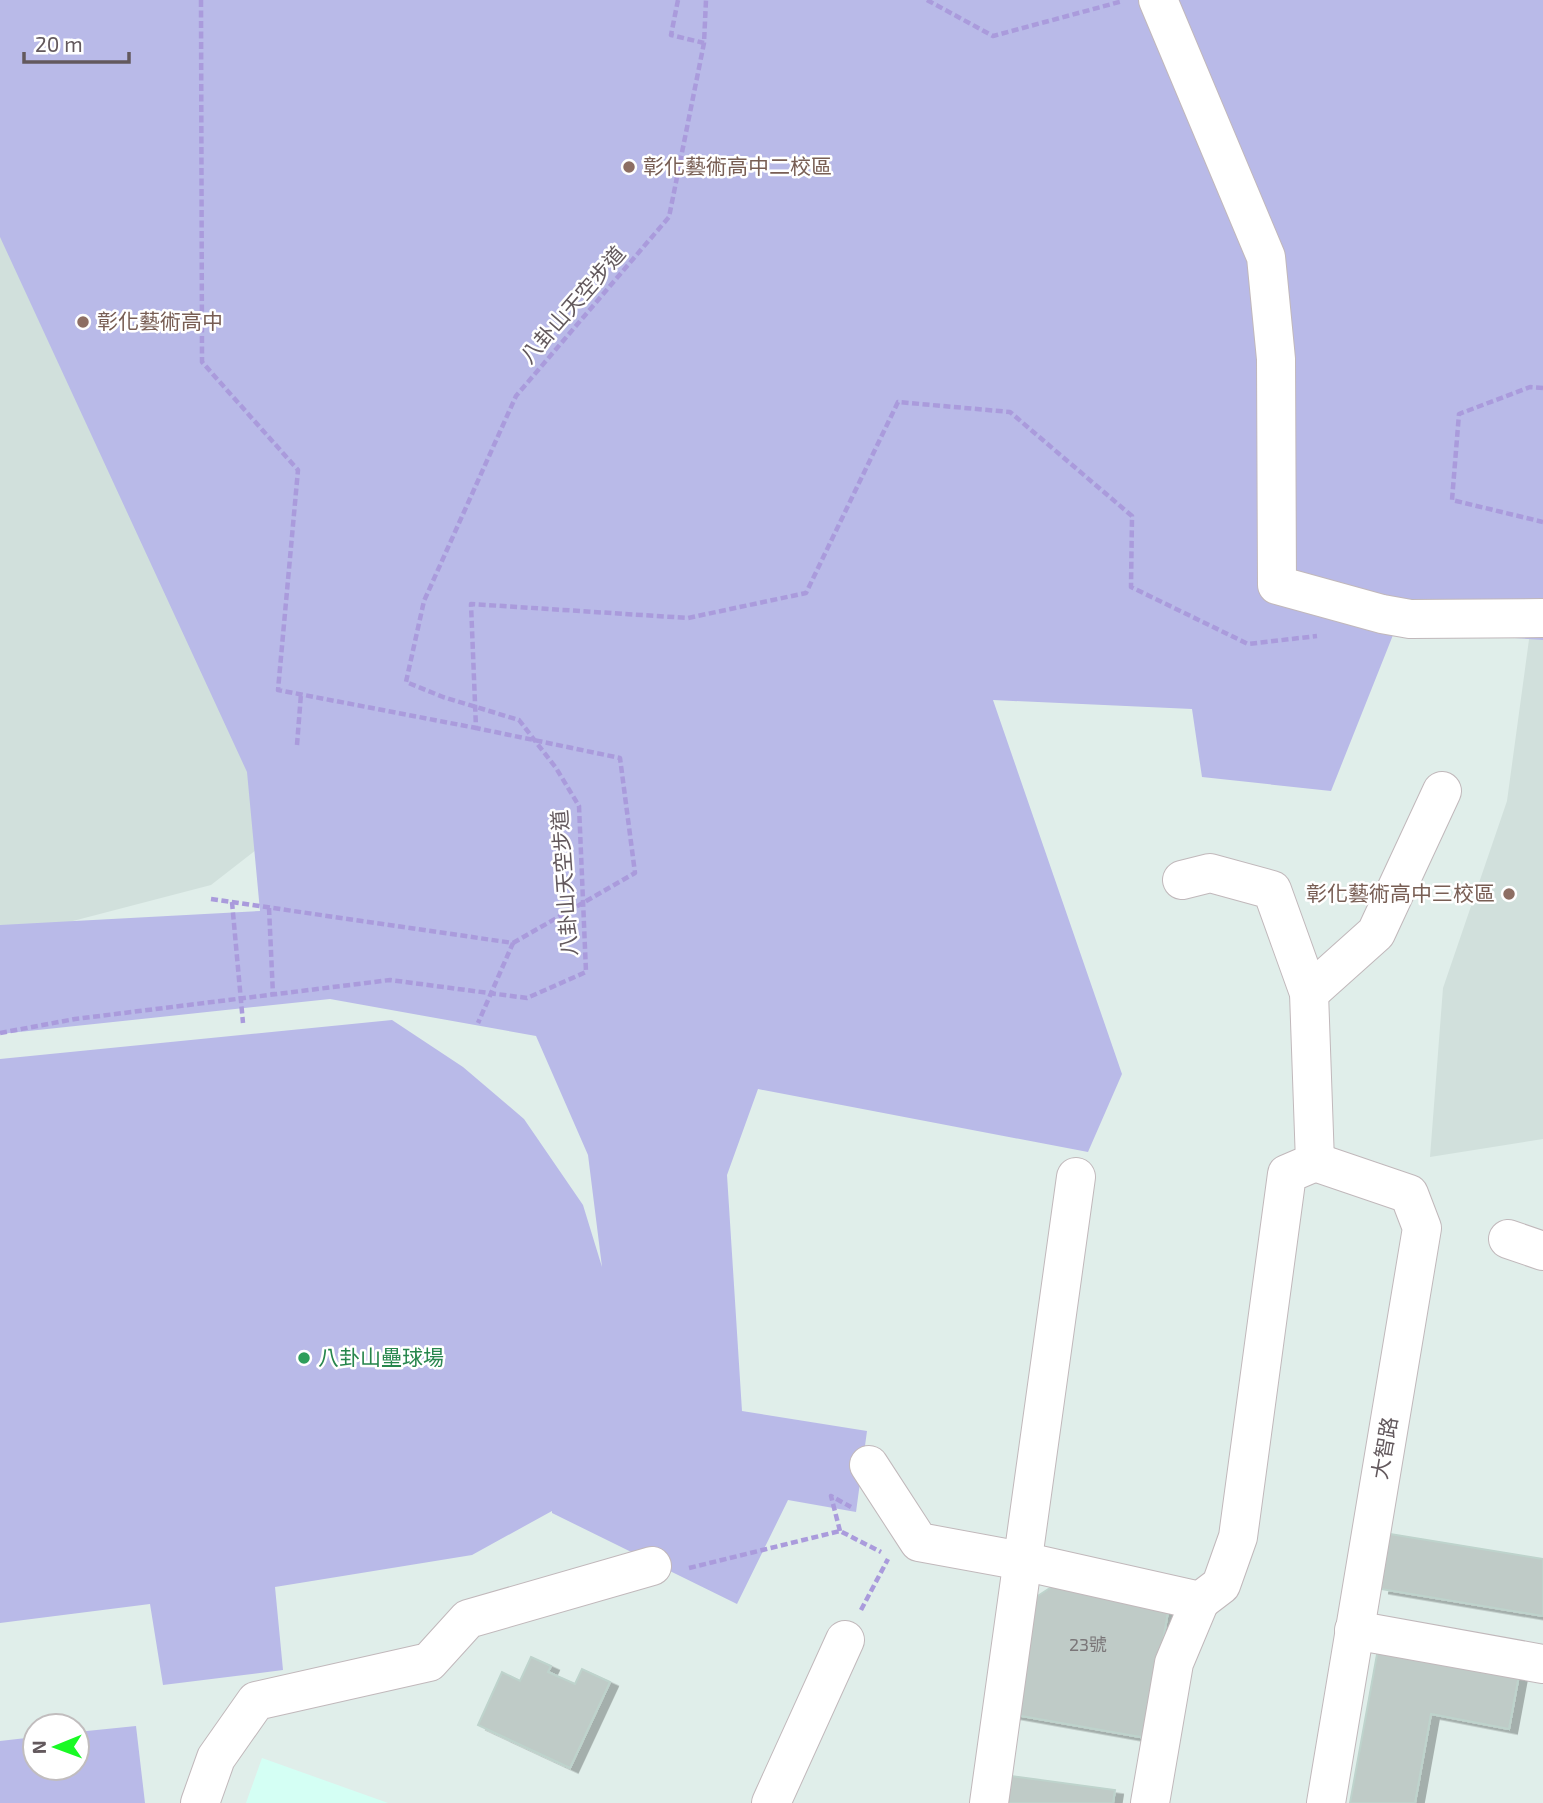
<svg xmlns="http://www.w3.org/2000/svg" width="1543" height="1803" viewBox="0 0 1543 1803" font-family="'Exo 2','Noto Sans TC',sans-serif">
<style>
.commercial{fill:#d4fff4}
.education{fill:#d1e0dc}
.green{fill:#b9bae8}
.building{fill:#bfcbc7;stroke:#bed3cc;stroke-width:2;filter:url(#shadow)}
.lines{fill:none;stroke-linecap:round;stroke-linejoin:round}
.minor-casing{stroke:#c1b8bb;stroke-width:40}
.path{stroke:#aa9bdc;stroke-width:4.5;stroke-dasharray:7 3.5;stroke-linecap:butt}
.minor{stroke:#fff;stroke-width:38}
.path-bridge{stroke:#aa9bdc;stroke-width:4.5;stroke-dasharray:7 3.5;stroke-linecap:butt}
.education-dot{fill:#8d6e63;stroke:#fff;stroke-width:2.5}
.leisure-dot{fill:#2e9e5b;stroke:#fff;stroke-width:2.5}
.labels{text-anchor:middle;stroke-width:5;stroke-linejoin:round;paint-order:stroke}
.number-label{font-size:18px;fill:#7a7678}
.education-label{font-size:21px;fill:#785e54;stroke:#fff;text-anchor:start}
.street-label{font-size:21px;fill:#63595d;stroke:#fff}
.leisure-label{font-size:21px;fill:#27864d;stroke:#fff;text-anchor:start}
</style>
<defs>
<filter id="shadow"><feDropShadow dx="8" dy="4.5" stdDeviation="0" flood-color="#0004"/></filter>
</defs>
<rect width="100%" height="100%" fill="#e0eeea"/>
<path class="commercial" d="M262,1758L388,1803H246Z"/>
<g class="education">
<path d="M0,64L268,763L256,850L211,885L0,940Z"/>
<path d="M1543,537V1139L1430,1157L1443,988L1507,801Z"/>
</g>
<g class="green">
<path d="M0,0H1543V640L1395,630L1331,791L1202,777L1192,709L993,700L1122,1074L1088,1152L758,1089L727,1175L742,1411L867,1431L856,1512L788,1500L737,1604L552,1513V1511L472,1555L275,1587L283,1670L163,1685L150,1604L0,1623V1059L392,1020L463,1067L524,1119L583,1205L602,1267L588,1155L536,1036L330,999L0,1034V925L260,911L247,772L0,237Z"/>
<path d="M136,1726L145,1803H0V1741L35,1737V1768H77V1732Z"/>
</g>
<g class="building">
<path d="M1390,1534L1543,1559V1616L1381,1589Z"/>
<path d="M1053,1586L1169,1606L1146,1738L1010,1714L1030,1601Z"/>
<path d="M1378,1649L1519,1675L1509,1729L1431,1714L1415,1803H1350Z"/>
<path d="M531,1657L551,1666L548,1672L575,1684L582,1669L610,1682L570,1768L478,1725L502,1672L520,1681Z"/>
<path d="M1004,1775L1115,1790L1113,1803H1000Z"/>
</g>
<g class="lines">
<defs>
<g id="minor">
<path d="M1158,0L1266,257L1276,359L1277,585L1382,614L1410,619L1543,618"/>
<path d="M1309,993L1376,933L1442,791"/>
<path d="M1315,1162L1409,1194L1422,1228L1326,1803"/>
<path d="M1508,1239L1543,1251"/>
<path d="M869,1465L919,1542L1022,1561L1200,1601L1221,1585L1238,1537L1287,1174L1315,1162L1309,993L1272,890L1210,873L1182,880"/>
<path d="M1354,1630L1543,1664"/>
<path d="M200,1803L216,1758L256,1701L429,1662L468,1619L652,1566"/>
<path d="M771,1803L845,1640"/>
<path d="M989,1803L1076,1177"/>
<path d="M1150,1803L1174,1663L1200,1601"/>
</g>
</defs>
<use href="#minor" class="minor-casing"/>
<g class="path">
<path d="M201,0L202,362L298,470L278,690L476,728"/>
<path d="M678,0L671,35L704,43"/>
<path d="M927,0L993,36L1123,1"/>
<path d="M1543,388L1530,387L1459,414L1452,500L1543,522"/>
<path d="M297,745L301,694"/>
<path d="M211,899L513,943L478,1023"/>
<path d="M232,902L243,1023"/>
<path d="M269,908L273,995"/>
<path d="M513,943L635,873L620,758L476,728L471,604L688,618L806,593L898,402L1010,412L1132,516L1131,587L1248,644L1317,636"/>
<path d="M840,1531L831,1496L851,1507"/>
<path d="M689,1568L840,1531L881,1552"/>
<path d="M861,1610L888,1559"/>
</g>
<use href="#minor" class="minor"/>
<path class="path-bridge" d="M0,1033L75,1019L390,980L527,998L586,972L579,806L556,768L519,720L443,697L406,682L424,601L516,396L669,217L704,43L706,0"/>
</g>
<g class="education-dot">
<circle cx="629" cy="167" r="7"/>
<circle cx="83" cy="322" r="7"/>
<circle cx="1509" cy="894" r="7"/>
</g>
<circle class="leisure-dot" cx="304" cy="1358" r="7"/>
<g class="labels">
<g class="number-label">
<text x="1088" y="1651">23號</text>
</g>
<g class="education-label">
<text x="643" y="174">彰化藝術高中二校區</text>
<text x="97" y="329">彰化藝術高中</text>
<text x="1495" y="901" text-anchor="end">彰化藝術高中三校區</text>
</g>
<g class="street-label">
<text transform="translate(573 305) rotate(-49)" y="7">八卦山天空步道</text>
<text transform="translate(565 883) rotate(-94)" y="7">八卦山天空步道</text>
<text transform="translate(1385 1448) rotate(-80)" y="7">大智路</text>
</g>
<g class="leisure-label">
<text x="318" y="1365">八卦山壘球場</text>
</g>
</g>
<g transform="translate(56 1747) rotate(269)"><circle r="33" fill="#ffffff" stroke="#c1bdbe" stroke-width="2"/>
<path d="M0-5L12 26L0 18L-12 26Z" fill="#19fa25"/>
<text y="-10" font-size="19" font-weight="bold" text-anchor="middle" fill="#63595d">N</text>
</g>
<path d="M24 52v10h105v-10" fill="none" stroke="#63595d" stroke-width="3.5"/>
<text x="35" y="52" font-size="21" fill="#63595d" stroke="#ffffff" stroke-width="5" paint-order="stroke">20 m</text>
</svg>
